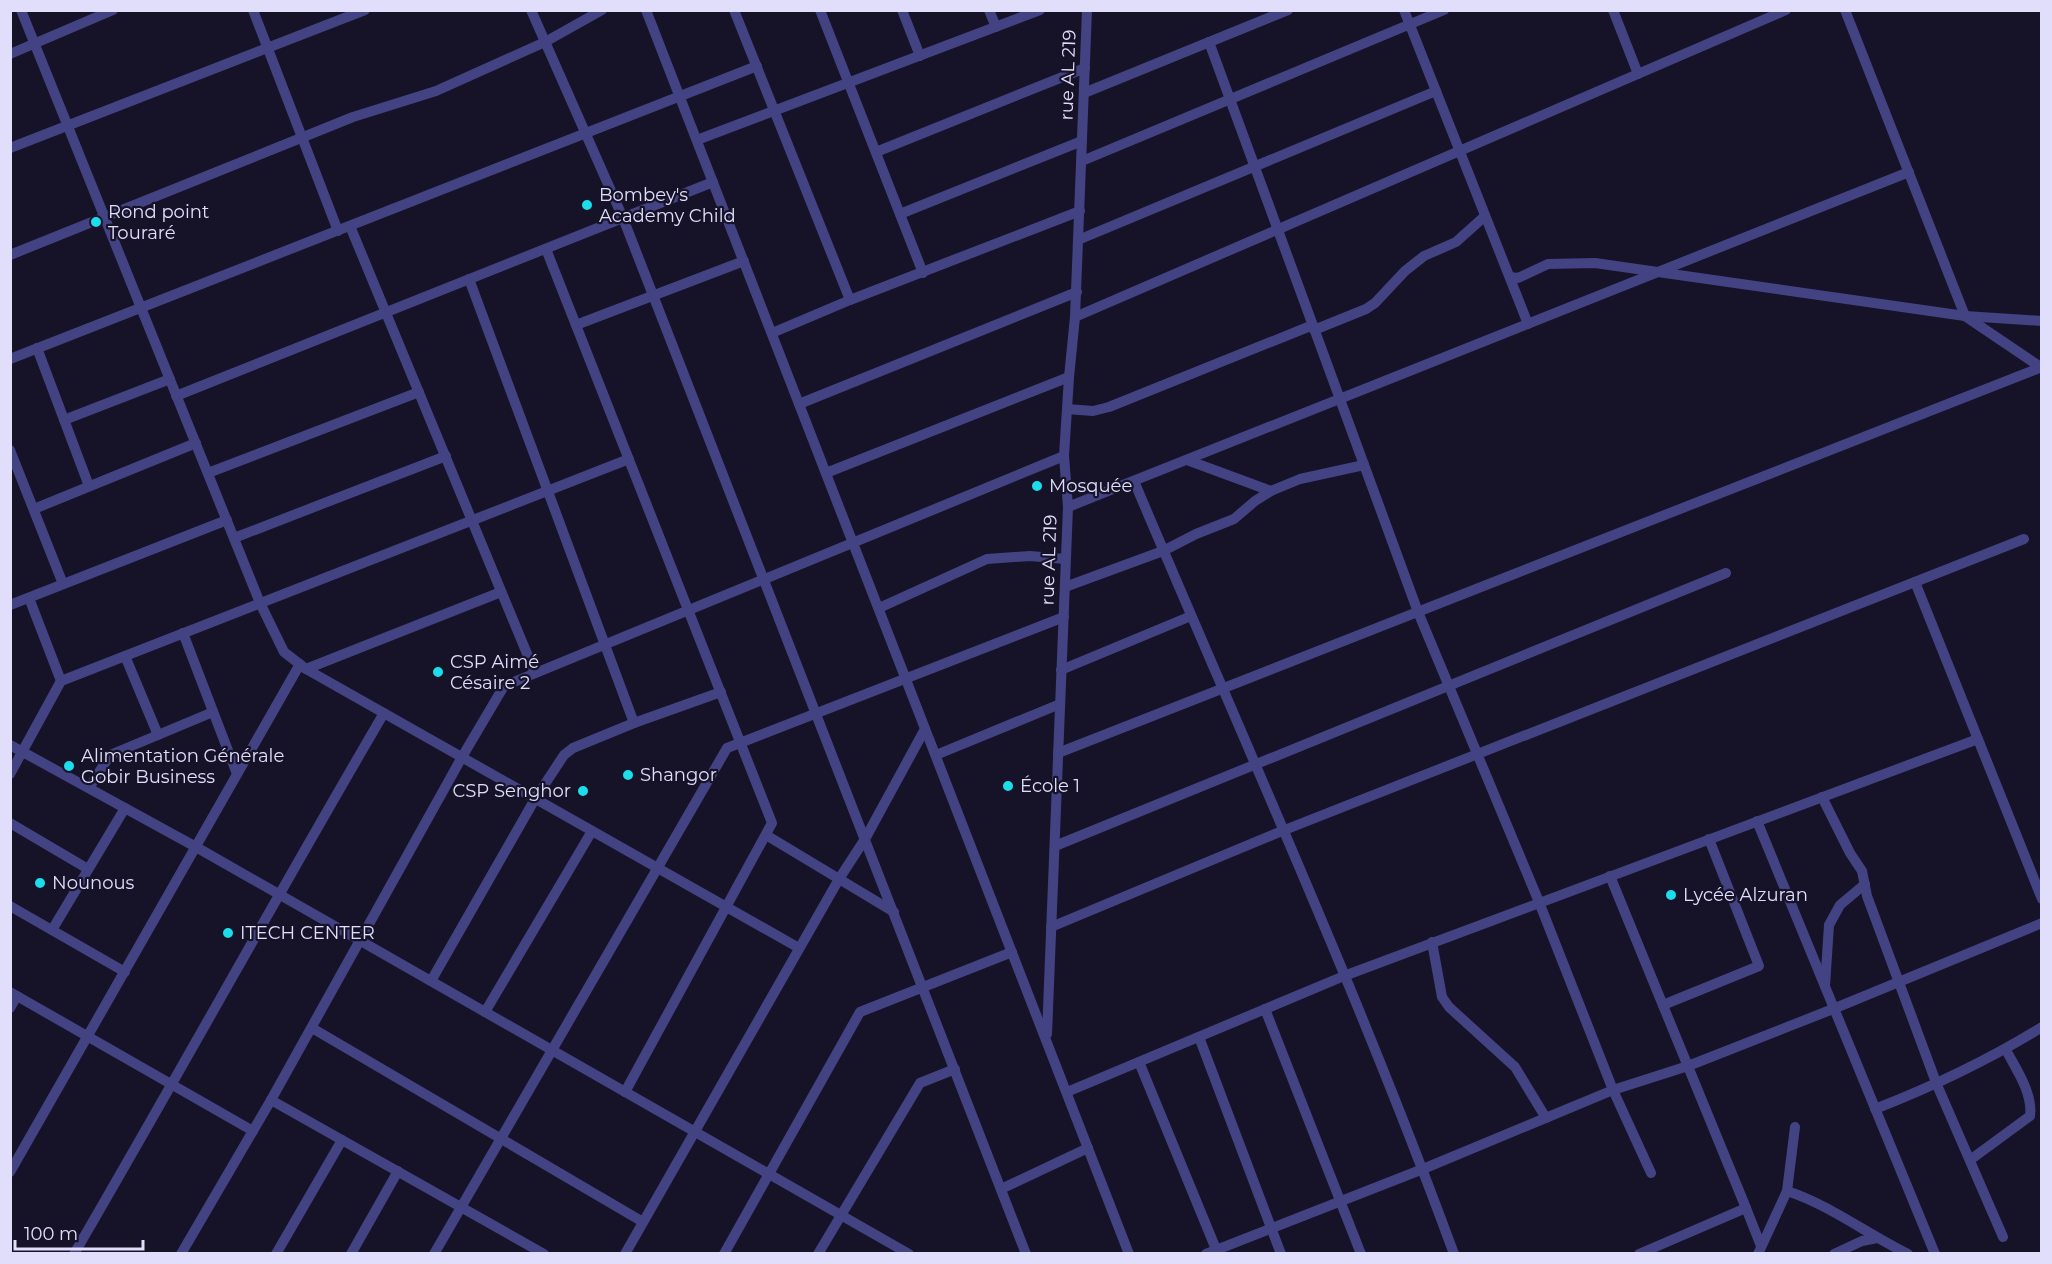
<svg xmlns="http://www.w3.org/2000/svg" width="2052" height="1264" viewBox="0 0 2052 1264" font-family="Montserrat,sans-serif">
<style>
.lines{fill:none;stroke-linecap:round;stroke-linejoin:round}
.street{stroke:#434384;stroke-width:10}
.poi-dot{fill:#1cddea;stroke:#161329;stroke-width:2}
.labels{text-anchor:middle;stroke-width:4.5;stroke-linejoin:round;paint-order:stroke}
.street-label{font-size:18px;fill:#e1defc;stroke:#161329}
.poi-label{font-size:18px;fill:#e1defc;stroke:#161329;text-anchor:start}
</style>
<rect width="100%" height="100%" fill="#161329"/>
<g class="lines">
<g class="street">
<path d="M21,10L260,603L284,652L306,669L799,948"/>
<path d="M253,10L338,231"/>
<path d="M531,10L623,218L1026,1254"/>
<path d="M646,10L1129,1254"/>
<path d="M734,10L850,300"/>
<path d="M820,10L923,273"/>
<path d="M902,10L920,56"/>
<path d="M989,10L996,27"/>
<path d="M1404,10L1528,324"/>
<path d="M1613,10L1638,74"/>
<path d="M1845,10L1965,316L2042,368"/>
<path d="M1209,42L1418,612L1539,902L1613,1090L1651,1173"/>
<path d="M10,54L113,10"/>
<path d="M1084,93L1288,10"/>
<path d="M697,140L1040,10"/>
<path d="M10,148L365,10"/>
<path d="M876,152L1085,68"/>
<path d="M1082,161L1444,10"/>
<path d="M900,214L1082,141"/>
<path d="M350,226L535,673"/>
<path d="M1078,240L1436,91"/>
<path d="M546,249L772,823L625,1092"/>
<path d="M10,255L353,117L436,91L545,42L602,10"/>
<path d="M1510,277L1518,278L1548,264L1595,263L1965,316L2042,321"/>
<path d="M469,279L634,723"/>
<path d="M1075,317L1786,10"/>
<path d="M576,325L744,261"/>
<path d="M1314,330L1366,309L1375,303L1405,271L1424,256L1456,242L1485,216"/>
<path d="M772,333L850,300L1080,211"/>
<path d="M37,348L89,486"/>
<path d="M10,359L757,66"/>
<path d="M176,396L713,182"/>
<path d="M799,404L1077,292"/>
<path d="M1067,409L1093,411L1109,407L1313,325"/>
<path d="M64,420L170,379"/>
<path d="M10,450L63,584"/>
<path d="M1187,460L1271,491"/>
<path d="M208,473L419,392"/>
<path d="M826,473L1069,377"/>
<path d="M1134,481C1242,737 1358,992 1454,1254"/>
<path d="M1068,507L1909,172"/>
<path d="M34,509L196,443"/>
<path d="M234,538L446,456"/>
<path d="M1915,582L2042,899"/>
<path d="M1065,587L1163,551L1196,534L1234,519L1255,501L1271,491L1300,479L1364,465"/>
<path d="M29,598L61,681"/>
<path d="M10,605L227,520"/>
<path d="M879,608L987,559L1030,556L1065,559"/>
<path d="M183,633L237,774"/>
<path d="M125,656L158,735"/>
<path d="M306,669L501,592"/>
<path d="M1061,670L1191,616"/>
<path d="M10,745L196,847L909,1254"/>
<path d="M1058,753L2042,367"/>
<path d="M936,755L1060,704"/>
<path d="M10,774L61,681L629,459"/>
<path d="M89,788L110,755L213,712"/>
<path d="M1822,797L1850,853L1862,871L1867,896L1937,1085L2003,1237"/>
<path d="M1757,821L1935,1254"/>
<path d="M10,823L88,869"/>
<path d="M766,835L894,912"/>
<path d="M1055,846L1726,573"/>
<path d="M1610,876L1746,1208"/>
<path d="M10,906L125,972"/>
<path d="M1051,927L1282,831L2024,539"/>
<path d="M52,930L125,808"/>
<path d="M1432,942L1442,997L1449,1007L1515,1067L1546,1118"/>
<path d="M431,981L535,799L564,755L573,748L634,723L721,692"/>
<path d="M1825,986L1829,925L1840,905L1865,884"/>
<path d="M10,992L253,1131"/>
<path d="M1663,1005L1759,966L1709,839"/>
<path d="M10,1008L17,996"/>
<path d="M1265,1009L1361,1254"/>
<path d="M485,1012L592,831"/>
<path d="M312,1028L643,1222"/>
<path d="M1047,1034L1068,507L1064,456L1069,377L1075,317L1087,10"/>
<path d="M1199,1037L1281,1254"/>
<path d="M1139,1062L1218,1254"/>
<path d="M1067,1092L1344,976L1978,739"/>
<path d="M271,1100L544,1254"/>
<path d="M1875,1109C1934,1086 1987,1061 2042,1027"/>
<path d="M1970,1160L2030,1116C2033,1093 2016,1069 2006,1050"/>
<path d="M10,1172L300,664"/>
<path d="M1001,1189L1088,1148"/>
<path d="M1787,1191C1830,1205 1867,1234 1908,1254"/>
<path d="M74,1254C179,1074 279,892 384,713"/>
<path d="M181,1254L271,1100L462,757L504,686L1064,456"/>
<path d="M276,1254L342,1140"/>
<path d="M351,1254L398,1171"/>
<path d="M434,1254L727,748L1064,617"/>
<path d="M625,1254L839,879L865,839L925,729"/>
<path d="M724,1254L860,1012L1012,952"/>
<path d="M818,1254L920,1083L955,1069"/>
<path d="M1206,1254L1423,1169L1613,1090L1688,1066L1833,1009L2042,923"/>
<path d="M1639,1254L1746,1208L1761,1246"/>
<path d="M1758,1254L1787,1191L1795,1127"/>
<path d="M1834,1254L1862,1241L1877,1238"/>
</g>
</g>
<g class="poi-dot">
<circle cx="587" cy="205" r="6"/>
<circle cx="96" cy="222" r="6"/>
<circle cx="1037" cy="486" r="6"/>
<circle cx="438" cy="672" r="6"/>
<circle cx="69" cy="766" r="6"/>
<circle cx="628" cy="775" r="6"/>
<circle cx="1008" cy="786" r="6"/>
<circle cx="583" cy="791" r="6"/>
<circle cx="40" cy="883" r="6"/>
<circle cx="1671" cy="895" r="6"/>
<circle cx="228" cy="933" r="6"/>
</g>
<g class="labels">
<g class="street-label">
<text transform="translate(1068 75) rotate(-88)" y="6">rue AL 219</text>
<text transform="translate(1049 560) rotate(-88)" y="6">rue AL 219</text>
</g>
<g class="poi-label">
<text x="599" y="201">Bombey's<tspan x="599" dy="21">Academy Child</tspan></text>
<text x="108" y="218">Rond point<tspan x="108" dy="21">Touraré</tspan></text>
<text x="1049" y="492">Mosquée</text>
<text x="450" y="668">CSP Aimé<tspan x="450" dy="21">Césaire 2</tspan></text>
<text x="81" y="762">Alimentation Générale<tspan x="81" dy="21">Gobir Business</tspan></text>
<text x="640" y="781">Shangor</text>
<text x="1020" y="792">École 1</text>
<text x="571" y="797" text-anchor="end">CSP Senghor</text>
<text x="52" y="889">Nounous</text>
<text x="1683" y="901">Lycée Alzuran</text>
<text x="240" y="939">ITECH CENTER</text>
</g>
</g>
<rect width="2052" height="1264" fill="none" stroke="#e1defc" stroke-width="24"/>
<path d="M15 1240v9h128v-9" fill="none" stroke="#e1defc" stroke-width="3"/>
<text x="24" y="1240" font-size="18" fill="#e1defc" stroke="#161329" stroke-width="4.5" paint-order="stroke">100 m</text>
</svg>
